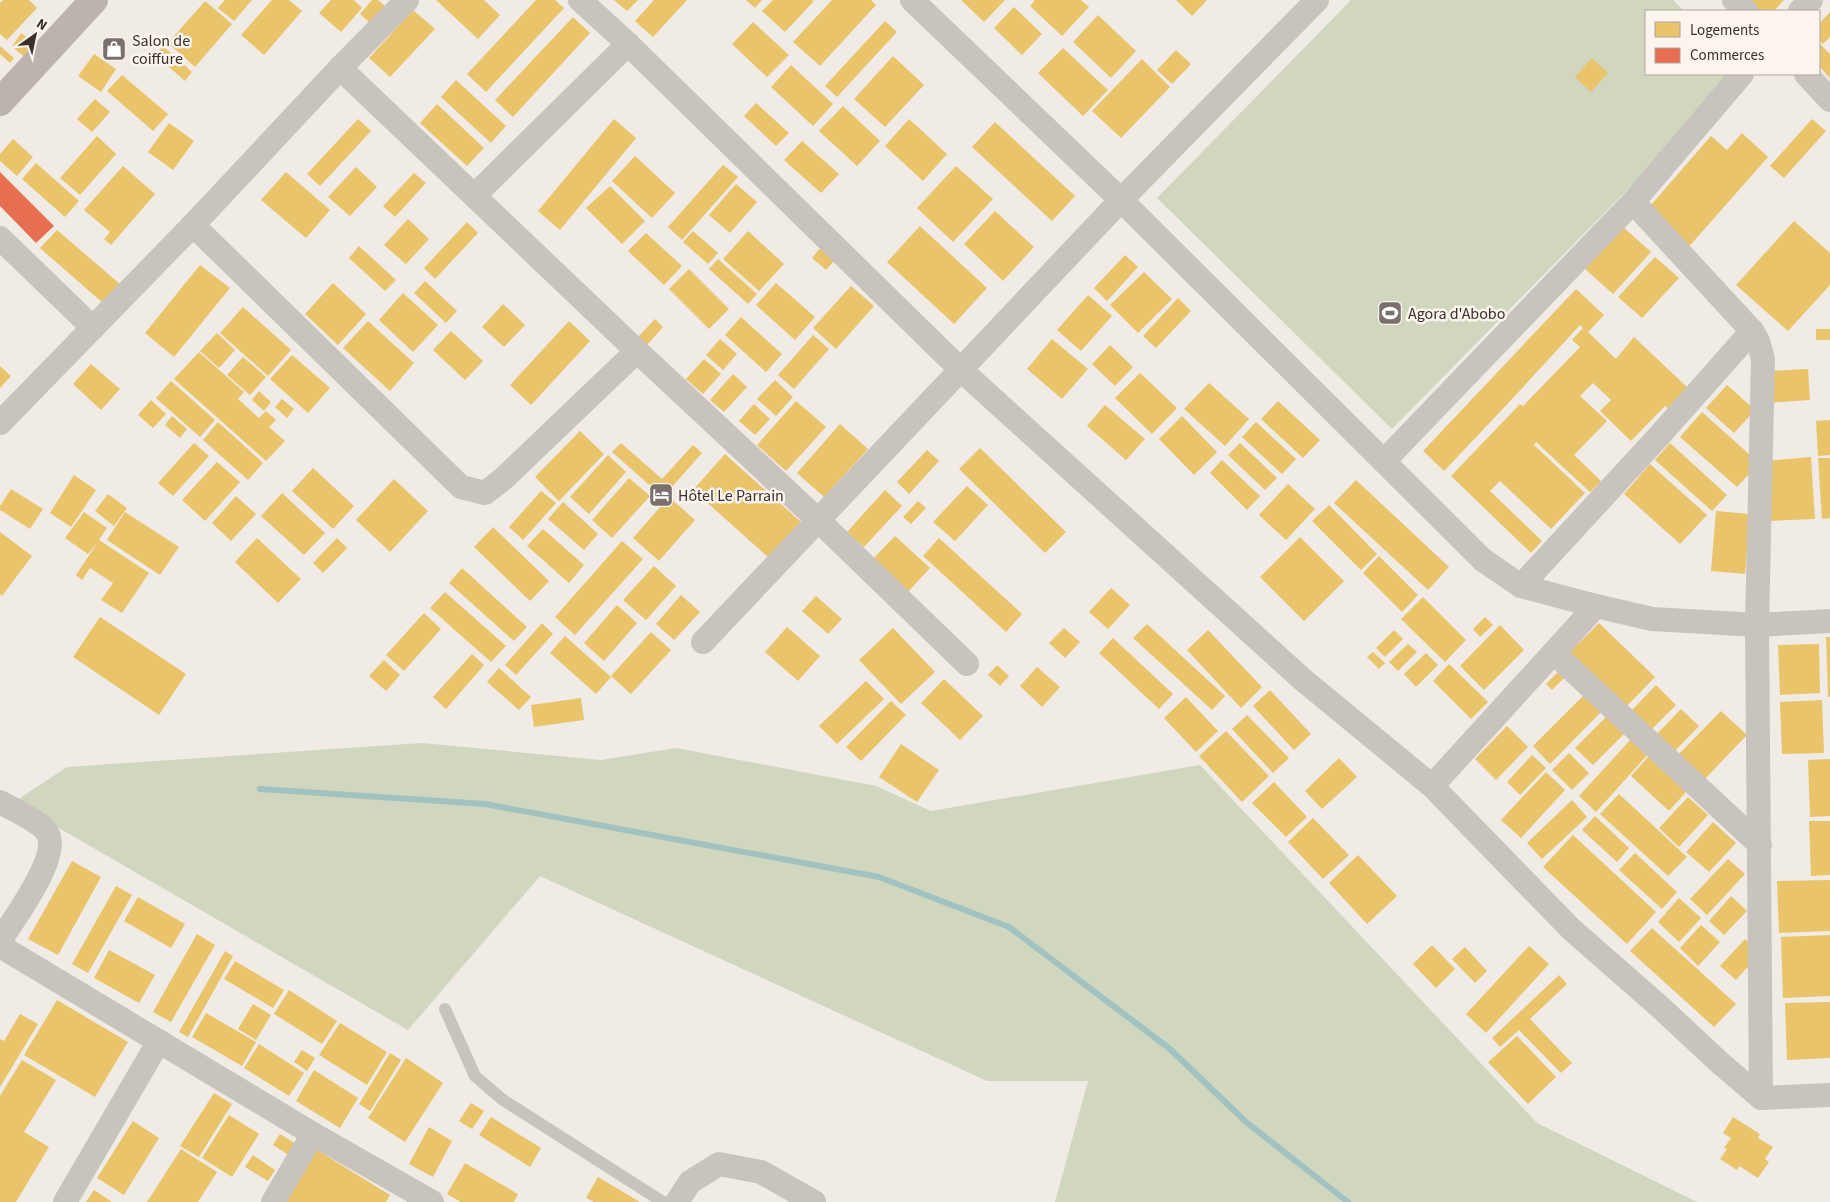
<svg xmlns="http://www.w3.org/2000/svg" width="1830" height="1202" viewBox="0 0 1830 1202" font-family="'Source Sans 3',sans-serif">
<style>
.green{fill:#d1d6bf}
.homes{fill:#e9c46a}
.shops{fill:#e76f51}
.lines{fill:none;stroke-linecap:round;stroke-linejoin:round}
.stream{stroke:#a1c2c1;stroke-width:6}
.lane{stroke:#c9c3be;stroke-width:12}
.street{stroke:#c9c3be;stroke-width:24}
.secondary{stroke:#bab3ae;stroke-width:28}
.labels{text-anchor:middle;stroke-width:5;stroke-linejoin:round;paint-order:stroke}
.poi-label{font-size:16px;fill:#3b302b;stroke:#fbf5ee;text-anchor:start}
</style>
<rect width="100%" height="100%" fill="#f0ebe5"/>
<g class="green">
<path d="M1351,0H1673L1684,11H1646V74H1741L1392,429L1157,198Z"/>
<path d="M422,743L601,760L676,748L876,786L931,811L1200,765L1537,1123L1697,1202H1055L1088,1081H987L540,876L408,1030L14,802L67,767Z"/>
</g>
<g class="homes">
<path d="M3,0H29L37,8L7,40L0,34V3Z"/>
<path d="M225,0H252L234,21L218,8Z"/>
<path d="M272,0H289L302,11L264,55L241,35Z"/>
<path d="M331,0H354L362,8L341,32L319,13Z"/>
<path d="M372,0H378L386,7L371,24L360,14Z"/>
<path d="M436,0H484L500,15L478,39Z"/>
<path d="M536,0H555L564,8L486,92L467,74Z"/>
<path d="M614,0H638L627,11Z"/>
<path d="M654,0H687L653,37L635,21Z"/>
<path d="M746,0H762L755,8Z"/>
<path d="M773,0H812L814,1L785,32L762,11Z"/>
<path d="M832,0H871L876,5L820,66L793,42Z"/>
<path d="M961,0H1005L984,22Z"/>
<path d="M1035,0H1081L1089,7L1062,36L1030,6Z"/>
<path d="M1176,0H1207L1192,16Z"/>
<path d="M1746,0H1784L1774,11H1758Z"/>
<path d="M205,1L232,24L195,67L168,43Z"/>
<path d="M1014,7L1042,34L1022,55L994,28Z"/>
<path d="M413,10L435,29L390,77L369,58Z"/>
<path d="M1830,12V37L1823,44L1819,40V24Z"/>
<path d="M1098,15L1136,51L1111,78L1073,42Z"/>
<path d="M573,17L590,33L513,117L495,100Z"/>
<path d="M885,21L897,32L837,97L825,86Z"/>
<path d="M753,22L789,55L767,77L732,44Z"/>
<path d="M21,33L35,43L25,57L12,47Z"/>
<path d="M1819,43L1830,54V78L1819,66Z"/>
<path d="M0,46L14,58L10,63L0,54Z"/>
<path d="M163,46L192,72L185,81L155,55Z"/>
<path d="M1063,48L1108,90L1083,116L1038,73Z"/>
<path d="M1176,50L1191,64L1172,84L1157,70Z"/>
<path d="M94,54L116,69L101,92L78,76Z"/>
<path d="M893,56L924,85L885,127L854,99Z"/>
<path d="M1592,58L1608,73L1591,92L1575,77Z"/>
<path d="M1142,59L1170,87L1121,138L1092,111Z"/>
<path d="M791,65L833,104L813,126L771,87Z"/>
<path d="M122,75L168,114L153,131L107,91Z"/>
<path d="M456,80L506,126L491,143L441,97Z"/>
<path d="M95,99L110,112L92,132L77,119Z"/>
<path d="M756,103L789,133L776,146L744,116Z"/>
<path d="M437,104L484,148L467,166L420,123Z"/>
<path d="M843,106L880,141L857,166L819,131Z"/>
<path d="M358,119L371,131L320,186L307,174Z"/>
<path d="M614,119L636,138L560,230L538,211Z"/>
<path d="M909,119L947,154L923,181L885,146Z"/>
<path d="M1812,119L1826,131L1784,178L1770,166Z"/>
<path d="M995,122L1075,196L1052,221L972,147Z"/>
<path d="M169,123L194,141L173,170L148,152Z"/>
<path d="M1742,133L1768,157L1686,250L1644,213L1711,136L1727,150Z"/>
<path d="M97,136L116,154L80,195L60,178Z"/>
<path d="M13,139L33,157L17,176L0,161V154Z"/>
<path d="M802,141L839,174L821,193L784,160Z"/>
<path d="M635,156L675,193L652,218L612,181Z"/>
<path d="M36,163L79,201L65,217L22,179Z"/>
<path d="M723,165L738,177L682,240L668,227Z"/>
<path d="M123,166L155,194L111,245L104,239L110,232L84,210Z"/>
<path d="M956,166L993,199L953,242L917,208Z"/>
<path d="M356,167L377,187L350,216L328,197Z"/>
<path d="M286,172L330,210L306,238L261,200Z"/>
<path d="M414,173L426,183L395,217L383,206Z"/>
<path d="M736,184L757,202L730,233L709,215Z"/>
<path d="M610,186L645,221L622,244L586,208Z"/>
<path d="M995,211L1034,247L1003,281L964,244Z"/>
<path d="M408,219L429,239L406,264L384,245Z"/>
<path d="M1794,221L1830,253V285L1788,331L1736,285Z"/>
<path d="M467,222L478,233L435,279L424,268Z"/>
<path d="M920,226L987,288L954,324L887,262Z"/>
<path d="M1622,226L1651,252L1613,294L1584,268Z"/>
<path d="M57,230L121,285L104,304L40,248Z"/>
<path d="M693,231L718,253L708,264L683,242Z"/>
<path d="M748,231L784,264L759,291L723,259Z"/>
<path d="M646,233L682,266L664,285L628,251Z"/>
<path d="M359,246L396,280L385,291L349,258Z"/>
<path d="M821,247L835,260L826,270L812,258Z"/>
<path d="M1125,255L1138,267L1107,301L1094,288Z"/>
<path d="M1655,257L1679,278L1642,318L1618,297Z"/>
<path d="M718,259L757,294L748,304L709,269Z"/>
<path d="M200,265L230,288L174,357L145,333Z"/>
<path d="M689,269L729,309L709,329L669,289Z"/>
<path d="M1144,272L1172,299L1138,333L1110,305Z"/>
<path d="M425,281L457,311L446,323L414,293Z"/>
<path d="M333,283L366,314L338,345L305,314Z"/>
<path d="M776,283L815,317L795,340L756,305Z"/>
<path d="M851,286L874,306L836,349L813,328Z"/>
<path d="M1576,289L1604,315L1588,332L1616,359L1634,337L1688,388L1669,409L1665,406L1631,441L1600,411L1611,400L1593,383L1580,396L1607,421L1574,455L1601,481L1590,492L1536,442L1534,445L1585,493L1551,529L1500,481L1490,491L1542,541L1531,553L1451,476L1520,404L1523,406L1580,347L1572,340L1583,328L1580,325L1514,397L1444,471L1423,451Z"/>
<path d="M403,293L438,325L413,352L379,320Z"/>
<path d="M1088,295L1112,316L1081,351L1057,330Z"/>
<path d="M1178,298L1191,311L1156,348L1143,336Z"/>
<path d="M503,304L525,325L504,347L482,327Z"/>
<path d="M243,307L291,350L268,376L220,333Z"/>
<path d="M741,317L782,354L766,372L725,335Z"/>
<path d="M655,319L663,327L646,346L637,338Z"/>
<path d="M368,321L414,363L390,391L343,348Z"/>
<path d="M569,321L590,341L531,405L510,385Z"/>
<rect x="1816" y="329" width="14" height="11"/>
<path d="M451,331L483,361L465,380L433,350Z"/>
<path d="M217,333L235,350L219,368L200,351Z"/>
<path d="M813,335L829,349L794,389L778,375Z"/>
<path d="M720,339L737,354L723,370L706,355Z"/>
<path d="M1052,339L1088,369L1062,399L1027,369Z"/>
<path d="M1110,345L1133,367L1115,386L1092,364Z"/>
<path d="M199,352L244,392L238,399L259,418L266,411L276,420L269,427L285,441L266,461L174,379Z"/>
<path d="M292,355L330,388L308,413L270,379Z"/>
<path d="M243,357L266,377L250,395L227,375Z"/>
<path d="M704,359L721,374L703,394L686,379Z"/>
<path d="M91,364L120,389L101,410L73,384Z"/>
<path d="M0,366L11,376L0,388Z"/>
<path d="M1808,369L1810,400L1767,403L1769,371Z"/>
<path d="M1140,373L1177,408L1152,434L1115,398Z"/>
<path d="M733,374L747,387L724,412L710,400Z"/>
<path d="M775,380L793,397L776,416L757,399Z"/>
<path d="M171,381L215,420L200,437L156,398Z"/>
<path d="M1209,383L1249,419L1225,446L1184,409Z"/>
<path d="M1727,385L1755,410L1734,433L1706,408Z"/>
<path d="M259,391L271,402L264,411L252,400Z"/>
<path d="M282,399L294,409L287,418L275,407Z"/>
<path d="M151,400L166,414L153,428L138,415Z"/>
<path d="M796,401L826,427L786,471L757,445Z"/>
<path d="M1278,401L1320,440L1303,458L1261,419Z"/>
<path d="M754,404L770,419L755,435L739,421Z"/>
<path d="M1105,405L1145,439L1126,460L1087,426Z"/>
<path d="M1702,412L1759,463L1737,487L1680,437Z"/>
<path d="M172,416L187,429L180,438L165,425Z"/>
<path d="M1182,416L1217,452L1194,475L1159,439Z"/>
<path d="M1830,420V455L1818,456L1816,421Z"/>
<path d="M218,422L263,463L248,480L203,440Z"/>
<path d="M1256,422L1296,459L1282,474L1242,437Z"/>
<path d="M840,424L868,449L824,497L797,473Z"/>
<path d="M580,431L604,454L559,501L535,477Z"/>
<path d="M194,443L209,456L173,496L158,483Z"/>
<path d="M621,443L662,479L693,445L702,453L663,497L612,452Z"/>
<path d="M1240,443L1277,478L1265,490L1228,455Z"/>
<path d="M1670,443L1727,495L1712,511L1655,460Z"/>
<path d="M980,448L1066,532L1045,553L959,469Z"/>
<path d="M927,450L939,461L909,494L897,482Z"/>
<path d="M725,454L801,522L769,558L693,490Z"/>
<path d="M608,455L626,472L589,514L570,497Z"/>
<path d="M1811,457L1815,519L1769,521L1765,461Z"/>
<path d="M1818,458H1830V518L1822,519Z"/>
<path d="M1222,460L1260,496L1247,510L1210,473Z"/>
<path d="M217,462L240,482L205,521L182,500Z"/>
<path d="M1650,464L1707,515L1680,544L1624,494Z"/>
<path d="M313,468L354,506L333,529L292,491Z"/>
<path d="M74,475L96,490L71,527L50,513Z"/>
<path d="M629,478L650,496L612,538L592,520Z"/>
<path d="M394,479L428,511L390,552L356,520Z"/>
<path d="M1356,480L1449,567L1428,590L1334,503Z"/>
<path d="M1288,484L1315,509L1286,540L1259,515Z"/>
<path d="M967,486L988,505L955,541L933,522Z"/>
<path d="M11,489L43,509L30,529L0,510V506Z"/>
<path d="M885,490L902,506L864,547L847,532Z"/>
<path d="M541,491L556,503L523,540L509,527Z"/>
<path d="M282,493L325,533L304,555L261,516Z"/>
<path d="M108,494L127,508L114,526L95,511Z"/>
<path d="M236,496L256,514L231,541L212,523Z"/>
<path d="M669,497L695,520L659,561L633,538Z"/>
<path d="M918,501L926,508L911,524L903,517Z"/>
<path d="M563,502L598,534L584,550L548,519Z"/>
<path d="M1329,505L1377,554L1361,570L1312,521Z"/>
<path d="M1716,511L1750,514L1745,574L1711,571Z"/>
<path d="M84,512L107,528L99,540L149,573L122,613L101,600L113,583L90,568L82,580L76,575L98,542L88,554L65,538Z"/>
<path d="M125,512L179,547L160,575L107,540Z"/>
<path d="M493,527L549,581L530,601L474,547Z"/>
<path d="M543,529L584,565L569,583L527,546Z"/>
<path d="M0,532L32,556L2,596L0,594Z"/>
<path d="M895,536L930,568L906,594L871,561Z"/>
<path d="M1300,537L1344,581L1304,621L1260,577Z"/>
<path d="M257,538L301,579L278,603L235,562Z"/>
<path d="M337,538L347,548L323,573L313,563Z"/>
<path d="M939,538L1022,614L1006,632L923,556Z"/>
<path d="M622,541L643,559L575,635L555,617Z"/>
<path d="M1379,556L1418,595L1402,612L1363,573Z"/>
<path d="M654,566L676,586L646,620L623,600Z"/>
<path d="M462,568L527,627L514,641L449,583Z"/>
<path d="M1111,588L1130,605L1108,629L1089,612Z"/>
<path d="M445,592L506,646L491,662L430,608Z"/>
<path d="M681,595L700,612L674,640L656,624Z"/>
<path d="M816,596L842,619L828,634L802,611Z"/>
<path d="M1423,597L1466,640L1445,662L1401,619Z"/>
<path d="M617,605L637,623L604,661L584,643Z"/>
<path d="M424,613L441,629L404,671L386,655Z"/>
<path d="M100,617L186,674L159,715L73,657Z"/>
<path d="M1485,617L1493,625L1480,637L1473,629Z"/>
<path d="M542,623L553,634L516,675L505,665Z"/>
<path d="M1599,623L1655,677L1626,707L1569,653Z"/>
<path d="M1147,624L1225,696L1212,710L1133,638Z"/>
<path d="M1500,625L1524,650L1484,690L1460,666Z"/>
<path d="M787,627L820,656L798,681L765,652Z"/>
<path d="M893,628L935,672L901,704L859,660Z"/>
<path d="M1064,628L1080,642L1065,658L1049,643Z"/>
<path d="M1208,630L1262,687L1241,708L1187,650Z"/>
<path d="M1394,630L1403,639L1385,657L1376,648Z"/>
<path d="M651,632L671,650L631,694L611,676Z"/>
<path d="M565,636L611,677L596,694L550,653Z"/>
<path d="M1826,637H1830V697H1828Z"/>
<path d="M1113,638L1173,694L1159,709L1099,653Z"/>
<path d="M1408,644L1417,652L1398,671L1389,662Z"/>
<path d="M1819,644L1820,693L1780,695L1778,645Z"/>
<path d="M1373,652L1385,663L1379,669L1367,657Z"/>
<path d="M1426,653L1438,665L1416,687L1404,674Z"/>
<path d="M472,654L484,665L446,709L433,697Z"/>
<path d="M384,660L400,675L386,691L369,676Z"/>
<path d="M1449,664L1488,702L1471,719L1433,681Z"/>
<path d="M997,665L1009,676L1000,686L988,675Z"/>
<path d="M1037,667L1060,687L1042,707L1020,686Z"/>
<path d="M499,668L531,697L519,710L487,682Z"/>
<path d="M1561,669L1567,675L1552,690L1546,684Z"/>
<path d="M944,679L983,716L960,740L921,703Z"/>
<path d="M866,681L884,699L837,744L819,726Z"/>
<path d="M1656,685L1676,705L1652,729L1632,710Z"/>
<path d="M1270,690L1311,734L1294,750L1253,706Z"/>
<path d="M1584,695L1601,712L1550,764L1533,746Z"/>
<path d="M1186,697L1218,731L1196,752L1164,718Z"/>
<path d="M581,698L584,720L534,727L531,705Z"/>
<path d="M1822,700L1824,753L1782,754L1780,702Z"/>
<path d="M891,701L906,715L861,761L846,747Z"/>
<path d="M1681,709L1699,726L1674,752L1656,735Z"/>
<path d="M1721,711L1747,735L1701,783L1675,758Z"/>
<path d="M1609,714L1626,732L1593,765L1575,748Z"/>
<path d="M1247,715L1289,758L1273,773L1232,729Z"/>
<path d="M1507,726L1528,747L1496,780L1475,759Z"/>
<path d="M1226,731L1269,776L1242,802L1199,756Z"/>
<path d="M1633,737L1650,752L1596,812L1579,796Z"/>
<path d="M901,744L939,770L917,802L879,777Z"/>
<path d="M1569,753L1589,773L1572,790L1552,770Z"/>
<path d="M1532,755L1546,768L1520,795L1507,782Z"/>
<path d="M1648,757L1686,792L1669,811L1631,776Z"/>
<path d="M1339,758L1357,777L1322,809L1305,791Z"/>
<path d="M1830,759V816L1810,817L1808,760Z"/>
<path d="M1546,772L1565,790L1521,838L1501,820Z"/>
<path d="M1274,782L1307,817L1286,837L1252,803Z"/>
<path d="M1619,794L1687,857L1668,876L1600,814Z"/>
<path d="M1688,797L1708,815L1679,847L1659,828Z"/>
<path d="M1572,800L1587,817L1542,859L1527,843Z"/>
<path d="M1595,816L1629,848L1617,862L1582,830Z"/>
<path d="M1313,818L1349,855L1323,879L1288,842Z"/>
<path d="M1809,821H1830V875L1811,876Z"/>
<path d="M1713,822L1736,843L1709,872L1686,852Z"/>
<path d="M1573,835L1656,912L1627,944L1543,867Z"/>
<path d="M1635,853L1677,892L1662,909L1619,870Z"/>
<path d="M1358,855L1397,896L1367,924L1329,883Z"/>
<path d="M1728,859L1745,874L1707,915L1690,899Z"/>
<path d="M72,861L101,877L58,955L28,939Z"/>
<path d="M1830,880V931L1779,933L1777,881Z"/>
<path d="M116,886L132,895L88,973L72,964Z"/>
<path d="M1731,896L1747,911L1724,935L1709,921Z"/>
<path d="M138,897L185,924L171,948L124,921Z"/>
<path d="M1679,898L1701,918L1679,942L1658,922Z"/>
<path d="M1701,925L1720,942L1698,966L1680,948Z"/>
<path d="M1652,928L1736,1004L1714,1027L1630,951Z"/>
<path d="M197,934L215,945L171,1022L153,1012Z"/>
<path d="M1830,935V996L1783,998L1781,937Z"/>
<path d="M1745,939L1760,953L1736,980L1720,966Z"/>
<path d="M1432,945L1455,969L1436,988L1413,964Z"/>
<path d="M1529,946L1549,964L1486,1033L1466,1014Z"/>
<path d="M1465,947L1487,971L1475,983L1452,959Z"/>
<path d="M109,950L155,975L139,1003L94,978Z"/>
<path d="M225,951L233,956L188,1037L179,1032Z"/>
<path d="M235,961L284,990L273,1008L224,979Z"/>
<path d="M1559,975L1567,984L1530,1019L1572,1063L1561,1073L1519,1030L1500,1047L1492,1038Z"/>
<path d="M289,990L337,1021L322,1044L274,1014Z"/>
<path d="M57,1000L128,1042L95,1097L24,1055Z"/>
<path d="M1830,1002V1058L1787,1060L1785,1003Z"/>
<path d="M253,1004L271,1015L256,1040L238,1029Z"/>
<path d="M206,1013L256,1042L242,1066L192,1037Z"/>
<path d="M20,1014L38,1024L0,1087V1039L4,1041Z"/>
<path d="M340,1023L387,1052L367,1085L319,1055Z"/>
<path d="M1517,1036L1556,1077L1528,1104L1488,1062Z"/>
<path d="M259,1044L304,1073L289,1096L244,1068Z"/>
<path d="M302,1050L315,1058L307,1071L294,1062Z"/>
<path d="M390,1053L401,1060L370,1111L359,1104Z"/>
<path d="M406,1058L443,1083L405,1142L368,1118Z"/>
<path d="M22,1060L56,1080L24,1132L49,1147L16,1202H0V1096Z"/>
<path d="M314,1070L358,1098L340,1128L296,1101Z"/>
<path d="M214,1093L232,1104L199,1157L180,1146Z"/>
<path d="M471,1103L484,1111L472,1129L459,1121Z"/>
<path d="M229,1115L259,1134L232,1177L202,1158Z"/>
<path d="M491,1117L541,1148L530,1167L479,1135Z"/>
<path d="M1733,1117L1760,1134L1758,1138L1773,1147L1765,1159L1769,1162L1758,1178L1739,1166L1737,1170L1720,1159L1727,1149L1724,1148L1731,1138L1723,1133Z"/>
<path d="M133,1121L159,1138L124,1195L97,1178Z"/>
<path d="M429,1127L452,1141L433,1177L409,1164Z"/>
<path d="M280,1134L299,1146L292,1157L273,1145Z"/>
<path d="M181,1149L217,1172L198,1202H147Z"/>
<path d="M317,1150L390,1195L386,1202H285Z"/>
<path d="M253,1155L275,1170L268,1181L245,1167Z"/>
<path d="M465,1163L518,1194L514,1202H461L447,1194Z"/>
<path d="M598,1177L640,1202H594L586,1198Z"/>
<path d="M94,1190L112,1202H86Z"/>
</g>
<path class="shops" d="M0,172L54,226L36,243L0,206Z"/>
<g class="lines">
<path class="stream" d="M260,789L485,804L879,877L1009,927L1170,1049L1246,1122L1348,1202"/>
<path class="lane" d="M445,1009L475,1076L503,1100L663,1202"/>
<g class="street">
<path d="M580,0L628,44L961,370L1302,679L1432,786L1571,929L1660,1007L1719,1062L1761,1098L1830,1095"/>
<path d="M912,0L1121,200L1483,560L1521,586L1596,606L1652,619L1757,625L1830,621"/>
<path d="M1734,0L1746,11"/>
<path d="M1800,11L1811,0"/>
<path d="M340,68L637,351L819,521L967,664"/>
<path d="M1806,74L1830,100"/>
<path d="M475,195L628,44"/>
<path d="M1633,202L1752,331L1758,341L1763,359L1757,625L1761,1098"/>
<path d="M193,225L461,487L485,493L503,479L637,351"/>
<path d="M0,238L93,328"/>
<path d="M0,423L193,225L340,68L407,0"/>
<path d="M1384,461L1633,202L1742,74"/>
<path d="M1521,586L1659,436L1752,331"/>
<path d="M703,642L1121,200L1317,0"/>
<path d="M1554,653L1760,845"/>
<path d="M1432,786L1596,606"/>
<path d="M0,802C12,809 42,822 48,834C60,858 13,920 0,941"/>
<path d="M0,946L313,1134L432,1202"/>
<path d="M65,1202L159,1041"/>
<path d="M273,1202L313,1134"/>
<path d="M677,1202L690,1182L719,1164L761,1172L814,1202"/>
</g>
<path class="secondary" d="M0,102L94,0"/>
</g>
<defs>
<symbol id="shop-square" viewBox="-11 -11 22 22"><rect x="-9" y="-9" width="18" height="18" rx="4" fill="#7a716c" stroke="#fbf5ee"/><path d="M-5-2.5h2.3a2.7 3.5 0 0 1 5.4 0H5L5.5 6h-11ZM-1.5-2.5h3a1.5 2.3 0 0 0-3 0Z" fill="#fff"/></symbol>
<symbol id="stadium-square" viewBox="-11 -11 22 22"><rect x="-9" y="-9" width="18" height="18" rx="4" fill="#7a716c" stroke="#fbf5ee"/><path d="M0-5a6.5 5 0 1 0 0 10a6.5 5 0 1 0 0-10ZM-3.5-1.8h7v3.6h-7Z" fill="#fff"/></symbol>
<symbol id="hotel-square" viewBox="-11 -11 22 22"><rect x="-9" y="-9" width="18" height="18" rx="4" fill="#7a716c" stroke="#fbf5ee"/><path d="M-6-4.5h1.5V1H6V5H4.5V3h-9V5H-6ZM-4 0a1.8 1.8 0 1 1 3.6 0ZM.5 0V-2.5h3Q6-2.5 6 0Z" fill="#fff"/></symbol>
</defs>
<g fill-rule="evenodd">
<use href="#shop-square" x="100" y="35" width="28" height="28"/>
<use href="#stadium-square" x="1376" y="299" width="28" height="28"/>
<use href="#hotel-square" x="647" y="481" width="28" height="28"/>
</g>
<g class="labels">
<g class="poi-label">
<text x="132" y="46">Salon de<tspan x="132" dy="18">coiffure</tspan></text>
<text x="1408" y="319">Agora d'Abobo</text>
<text x="678" y="501">Hôtel Le Parrain</text>
</g>
</g>
<rect x="1645" y="10" width="175" height="65" fill="#fbf5ee" stroke="#aea6a0"/>
<rect x="1655" y="22" width="25" height="15" fill="#e9c46a" stroke="#aea6a0"/>
<text x="1690" y="35" font-size="15" fill="#3b302b">Logements</text>
<rect x="1655" y="48" width="25" height="15" fill="#e76f51" stroke="#aea6a0"/>
<text x="1690" y="60" font-size="15" fill="#3b302b">Commerces</text>
<g transform="translate(35 35) rotate(33)" stroke="#fbf5ee" stroke-width="4" paint-order="stroke">
<path d="M0-4L9 19L0 12L-9 19Z" fill="#3b302b"/>
<text y="-8" font-size="14" font-weight="bold" text-anchor="middle" fill="#3b302b">N</text>
</g>
</svg>
